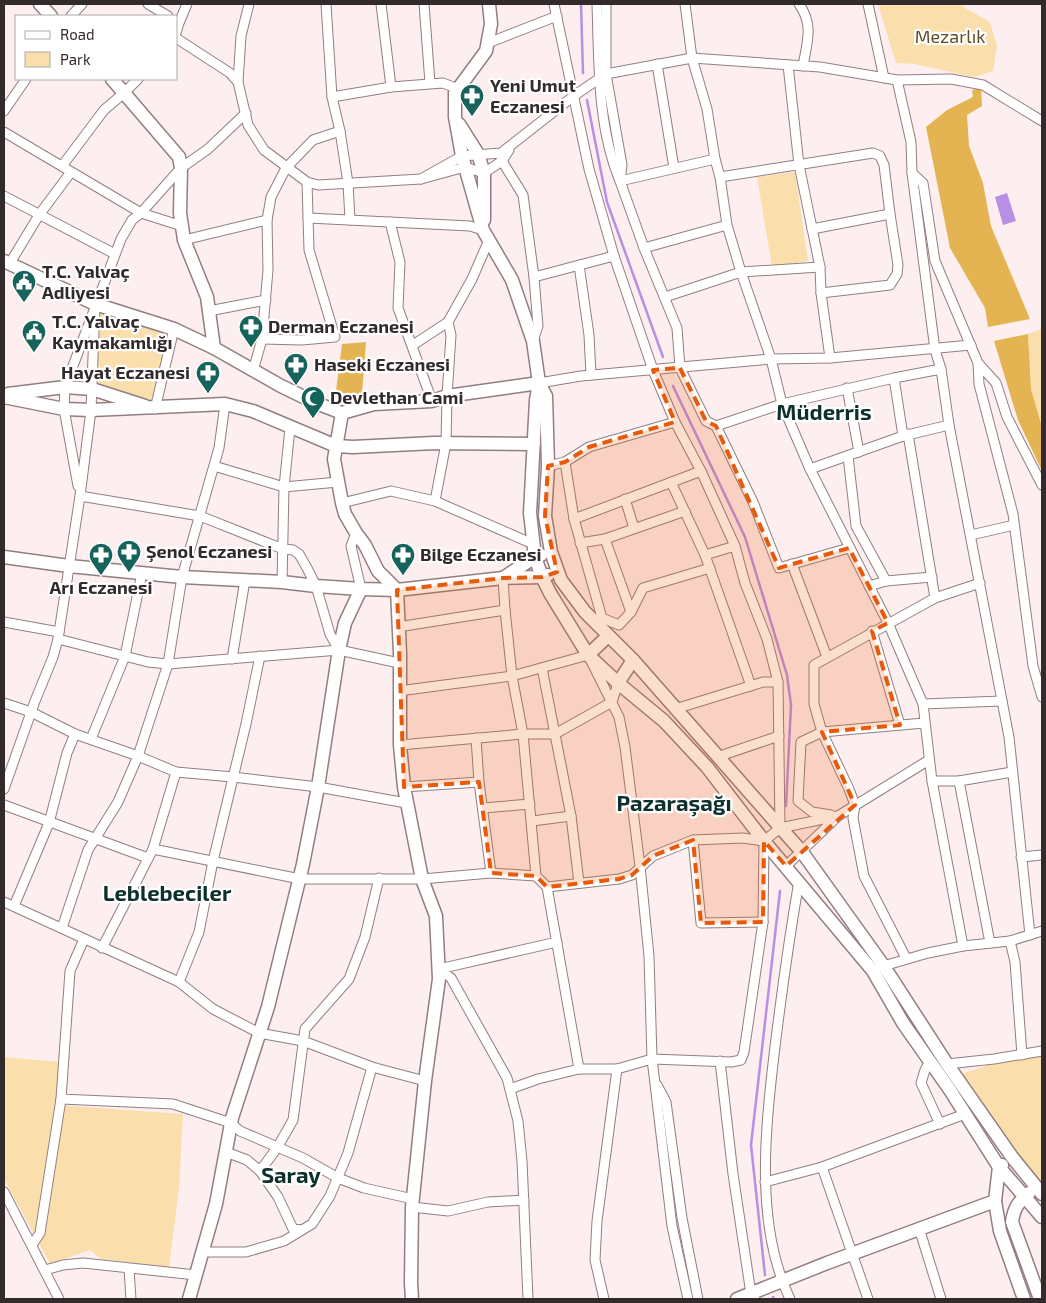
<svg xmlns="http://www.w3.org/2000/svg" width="1046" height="1303" viewBox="0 0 1046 1303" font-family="'Exo 2',sans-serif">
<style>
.green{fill:#fadeab}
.forest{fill:#e4b452}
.water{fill:#b88fe4}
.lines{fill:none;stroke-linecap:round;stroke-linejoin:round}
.stream{stroke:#b88fe4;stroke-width:2.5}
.street-casing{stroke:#937e7f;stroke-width:11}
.secondary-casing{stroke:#937e7f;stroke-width:15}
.street{stroke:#fff;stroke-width:9}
.secondary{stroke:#fff;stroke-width:12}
.marked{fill:#e8590c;fill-opacity:0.2;stroke:#e8590c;stroke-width:4;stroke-dasharray:10 6;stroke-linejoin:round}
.labels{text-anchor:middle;stroke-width:4.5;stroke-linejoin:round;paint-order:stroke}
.park-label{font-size:18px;fill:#614d25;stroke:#fff}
.poi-label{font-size:18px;font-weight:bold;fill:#332a2b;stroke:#fff;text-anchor:start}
.district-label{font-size:22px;font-weight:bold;fill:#0d302c;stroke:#fff}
</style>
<rect width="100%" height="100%" fill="#fdeff0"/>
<g class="green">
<path d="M878,4H961L965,8L990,22L997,46L993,71L974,77L914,64L896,63Z"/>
<path d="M795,172L808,261L772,267L757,177Z"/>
<path d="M95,304L174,329L155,409L92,389Z"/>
<path d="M1042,329V427L1031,389L1028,334Z"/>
<path d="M1042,1054V1186L961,1074L991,1064Z"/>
<path d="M4,1057L59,1062L56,1105L183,1114L179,1187L169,1267L101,1259L90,1250L50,1264L4,1179Z"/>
</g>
<g class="forest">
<path d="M981,88L982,106L967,115L969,146L983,183L991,226L1030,319L988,327L985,308L950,248L926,127L947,110L973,97L972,90Z"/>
<path d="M1028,334L1031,389L1042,427V471L1018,420L994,341Z"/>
<path d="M366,342L362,393L351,396L336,391L342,344Z"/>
</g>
<path class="water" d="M1007,193L1016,221L1003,225L995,197Z"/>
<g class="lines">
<g class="stream">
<path d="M581,4L583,73"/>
<path d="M587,100L607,202L663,357"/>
<path d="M673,386L745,537L787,675L791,705L786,806"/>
<path d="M765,1275L751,1145L780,891"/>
<path d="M773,1297L774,1299"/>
</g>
<defs>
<g id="street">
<path d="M148,4L168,16"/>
<path d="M249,4L241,36L238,82L248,125L264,150L307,182L318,185L421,179L465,167L484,173L502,161L509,150"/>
<path d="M326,4L332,97L340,131L348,183L350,220"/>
<path d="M381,4L391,87"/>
<path d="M424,4L430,83"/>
<path d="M554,4L589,169L614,256L653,370L675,422L701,471L735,546L745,583L767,639L778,682L780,827"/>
<path d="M597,4C599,62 597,126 620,181L715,159"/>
<path d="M606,4V74L622,165L620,181L644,248L677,328L680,368L706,421L716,426L753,502L779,568L849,548"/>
<path d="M685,4L692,58L707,109L715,159L720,177L727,225L741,272L771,359L782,404L810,469L888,623L923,704L932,781L963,946"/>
<path d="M799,4C814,25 807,42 803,66"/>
<path d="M868,4L884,78"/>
<path d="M71,16L82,4"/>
<path d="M176,33L179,23L187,4"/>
<path d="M176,38L230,73L238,82"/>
<path d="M488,43L557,16"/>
<path d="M657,64L674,168"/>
<path d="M788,65L799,165L820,267L821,293L830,358"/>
<path d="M897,80L911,142L912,173L935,350L941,369L949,425L1009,737L1030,935"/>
<path d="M332,97L391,87L443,83L458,89"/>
<path d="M4,111L26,79"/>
<path d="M4,132L141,213L182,226"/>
<path d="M501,156L502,161L523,195L534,277L538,326L533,341"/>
<path d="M62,166L104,110L124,93L138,79"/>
<path d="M912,173L923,183L935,261L978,363L979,384L1013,514L1033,666L1042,697"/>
<path d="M720,177L873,153L880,156L884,165L890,214"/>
<path d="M421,179L462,156L501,153L575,95L606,74L692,58L820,67L897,80L951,79L983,85L1042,121"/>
<path d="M4,196L115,254"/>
<path d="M308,218L470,226L483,230"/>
<path d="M390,222L400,262L398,308L432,401"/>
<path d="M812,229L890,214L898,265L897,274L890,285L821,293"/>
<path d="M184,240L267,220"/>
<path d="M644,248L727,225"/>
<path d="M10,263L39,215L71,172"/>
<path d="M579,265L589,335L591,375"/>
<path d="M534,277L614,256"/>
<path d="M665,297L741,272L820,267"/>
<path d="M209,311L266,300"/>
<path d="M262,339L302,340L335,337L309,250L307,182"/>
<path d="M413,345L448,322L472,279L489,240"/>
<path d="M978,363L996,383L1007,417L1042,485"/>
<path d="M253,371L262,339L268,270L267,220L271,197L286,168L313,140L340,131"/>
<path d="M894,378L941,369"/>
<path d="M539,383L581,376L771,359L830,358L971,345"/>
<path d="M847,388L859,452"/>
<path d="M155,409L174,329"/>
<path d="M716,426L782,404L894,378L903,436"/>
<path d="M908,434L935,598"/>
<path d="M848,456L856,526L886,581"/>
<path d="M565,462L574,519L602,618L619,625L631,612L643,588L710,568"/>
<path d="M214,466L284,487L338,482"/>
<path d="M548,466L565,462L589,447L675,422"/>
<path d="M810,469L903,436L949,425"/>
<path d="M671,482L705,555L751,686"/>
<path d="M78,486L64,409L65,387L121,239L132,220L141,213L181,168L208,149L246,113"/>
<path d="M80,496L200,516L283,549L293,550L299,554L307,568L316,586L330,634L339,650"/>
<path d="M625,499L634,528"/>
<path d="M435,501L446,443L447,396L451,335L448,322"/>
<path d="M342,503L391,491L435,501L533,544"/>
<path d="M574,519L701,471"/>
<path d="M356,533L351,546L361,589"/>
<path d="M971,535L1014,525"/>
<path d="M605,539L631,612"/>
<path d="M580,543L605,539L685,511"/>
<path d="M705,555L735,546"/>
<path d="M792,564L827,657"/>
<path d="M503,578L505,610L512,676L523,734L536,876L547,887L579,1069"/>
<path d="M282,582L284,487L290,428"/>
<path d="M869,586L886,581L932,577"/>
<path d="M4,622L59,632"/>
<path d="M398,627L505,610"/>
<path d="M872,631L900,725"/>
<path d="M58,639L148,662L168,664L339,650L399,663"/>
<path d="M232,659L245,580"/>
<path d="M542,668L571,816L579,883"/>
<path d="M399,691L512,676L588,655L619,717L625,747L640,866L649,956L652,1059L672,1226L688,1299"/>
<path d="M4,703L31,712L75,734L138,756L176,772L233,777L318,787L406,803"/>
<path d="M923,704L1002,701"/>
<path d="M675,709L763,682H778"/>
<path d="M476,738L479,782L491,873"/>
<path d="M91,739L125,656L142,573"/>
<path d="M400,745L523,734H555L612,702L618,683"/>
<path d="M717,757L779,736"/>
<path d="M932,781H959L1012,772"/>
<path d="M959,781L990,943"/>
<path d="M404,787L479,782"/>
<path d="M4,789L35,701L53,657L58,639L80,496L91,410L95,304"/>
<path d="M4,805L148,858"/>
<path d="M483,808L530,804"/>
<path d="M831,815L812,812L798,801L801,742L822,732L924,723"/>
<path d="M532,821L571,816"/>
<path d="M693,840L701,923L763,922"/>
<path d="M153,849L300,879H422L491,873L536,876"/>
<path d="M1021,857L1042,855"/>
<path d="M786,866L838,816L929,760"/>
<path d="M547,887L619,879L632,875L653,856L693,840L743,838L764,841"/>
<path d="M4,902L179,982L213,1009L259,1033L303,1041L372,1067L425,1081"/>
<path d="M14,906L49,823L67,753L75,734"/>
<path d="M62,928L88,850L118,802L138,756L168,664L182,577L219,448L225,404"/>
<path d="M84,939L70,971L61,1099L173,1104L231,1123L240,1131L303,1158L338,1178L364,1188L413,1199"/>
<path d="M1010,941L1015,962L1022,1055"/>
<path d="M102,948L153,849L176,772"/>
<path d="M906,958L864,876L853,818L855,805L849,789L822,732L814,704V665L935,598L980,583"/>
<path d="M880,967L928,953L963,946L1010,941L1042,931"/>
<path d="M439,969L451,978L507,1078L518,1121L522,1161L528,1299"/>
<path d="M439,969L557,942"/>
<path d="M179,982L199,932L213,861L246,724L260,656"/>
<path d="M720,1061L733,1174L751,1294L755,1299"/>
<path d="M930,1062L925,1070L921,1083L940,1124"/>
<path d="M947,1064L994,1059L1042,1051"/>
<path d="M657,1085L666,1102L682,1218L698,1299"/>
<path d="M510,1089L538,1079L579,1069H617L652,1059L731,1062L741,1060L744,1052L763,922L764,841L780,828L838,816"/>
<path d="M226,1152L247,1160L260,1171L278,1197L293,1229L302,1230L312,1224L330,1196L348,1153L372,1067"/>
<path d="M822,1167L868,1299"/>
<path d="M260,1171L277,1148L293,1120L305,1029L349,979L365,937L379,878"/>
<path d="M765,1182L822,1167L965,1114"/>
<path d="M4,1192L59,1299"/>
<path d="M412,1207L448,1211L488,1202L524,1200"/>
<path d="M919,1228L941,1299"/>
<path d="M32,1245L40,1233L61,1099"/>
<path d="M203,1252H246L284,1241L302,1230"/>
<path d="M129,1269L131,1299"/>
<path d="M45,1270L63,1265L83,1263L196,1275"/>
<path d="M604,1299L595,1260L597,1221L617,1069"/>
<path d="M790,1299C755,1226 765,1133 774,1055C781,997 789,939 799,881"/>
</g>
<g id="secondary">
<path d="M40,4L51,16"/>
<path d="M489,4L491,24L486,51L455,93V117L462,156L483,230L512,280L533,341L539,383L536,400L530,513L535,557L542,577L550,593L588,655L618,683L664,721L707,767L764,841L873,971L903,1023L950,1090L999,1167L1042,1217"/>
<path d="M112,79L179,157L181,168L180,213L184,240L207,297L214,348"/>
<path d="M459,124L478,154L484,173V220"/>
<path d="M4,261L95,304L174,329L214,348L281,386L316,403L342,413L374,404L432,401L447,396L539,383"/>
<path d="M539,383L546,396L548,466L545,516L551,552L561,580L585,612L633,660L802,852L883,965L947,1064L1012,1157L1042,1194"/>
<path d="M8,394L65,387L92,389L145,406"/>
<path d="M4,397L64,409L91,410L225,404L253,411L336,446L353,447L434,443L534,444"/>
<path d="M342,413L334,459L342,503L345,514L356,533L365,545L378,571L397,590L400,653V745L404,787L422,879L436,916L439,979L425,1081L412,1207L411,1283L412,1299"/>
<path d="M541,555L535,557L503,578L542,577L548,575"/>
<path d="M4,557L69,566L182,577L282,582L316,586L361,589L397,590L503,578"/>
<path d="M588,655L608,636"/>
<path d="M618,683L633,660"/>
<path d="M1002,1165L999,1167L995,1201L1000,1231L1024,1299"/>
<path d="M1029,1193C1018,1202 1014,1208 1012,1222L1040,1299"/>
<path d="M189,1299L216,1204L232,1118L268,1007L303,864L318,787L339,650L345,623L361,589"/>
<path d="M737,1299L827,1263L995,1201"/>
</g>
</defs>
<use href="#street" class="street-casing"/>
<use href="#secondary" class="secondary-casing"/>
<use href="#street" class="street"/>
<use href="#secondary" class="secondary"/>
</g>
<path class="marked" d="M680,368L706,421L716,426L779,568L849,548L888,623L872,631L900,725L822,732L855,805L786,866L764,841L763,922L701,923L693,840L653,856L632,875L619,879L547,887L536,876L491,873L479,782L404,787L397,590L503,578L542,577L557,572L545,516L548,466L565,462L589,447L675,422L653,370Z"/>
<defs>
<symbol id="pharmacy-pin" viewBox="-11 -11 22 30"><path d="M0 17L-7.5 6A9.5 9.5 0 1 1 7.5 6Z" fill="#16635b" stroke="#fff"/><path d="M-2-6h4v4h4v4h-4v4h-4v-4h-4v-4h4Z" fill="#fff"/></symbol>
<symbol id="civic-pin" viewBox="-11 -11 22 30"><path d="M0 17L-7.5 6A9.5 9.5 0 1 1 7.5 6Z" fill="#16635b" stroke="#fff"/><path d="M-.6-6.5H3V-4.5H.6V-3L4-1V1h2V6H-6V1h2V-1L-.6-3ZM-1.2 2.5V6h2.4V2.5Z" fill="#fff"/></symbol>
<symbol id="mosque-pin" viewBox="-11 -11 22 30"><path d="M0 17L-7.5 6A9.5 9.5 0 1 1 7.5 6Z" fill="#16635b" stroke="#fff"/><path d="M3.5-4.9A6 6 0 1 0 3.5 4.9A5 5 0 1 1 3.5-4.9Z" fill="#fff"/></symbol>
</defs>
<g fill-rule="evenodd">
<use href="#pharmacy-pin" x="458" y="82" width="28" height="38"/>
<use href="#civic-pin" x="10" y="268" width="28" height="38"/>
<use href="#pharmacy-pin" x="237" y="313" width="28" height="38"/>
<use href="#civic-pin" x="20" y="318" width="28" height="38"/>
<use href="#pharmacy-pin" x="282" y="351" width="28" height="38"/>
<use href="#pharmacy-pin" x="194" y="359" width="28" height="38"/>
<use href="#mosque-pin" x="299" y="384" width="28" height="38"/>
<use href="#pharmacy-pin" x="115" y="538" width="28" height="38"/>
<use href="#pharmacy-pin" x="87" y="541" width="28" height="38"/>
<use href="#pharmacy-pin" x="389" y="541" width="28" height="38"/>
</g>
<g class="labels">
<g class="park-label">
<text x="950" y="43">Mezarlık</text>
</g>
<g class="poi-label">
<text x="490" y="92">Yeni Umut<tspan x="490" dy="21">Eczanesi</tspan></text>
<text x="42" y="278">T.C. Yalvaç<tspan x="42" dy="21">Adliyesi</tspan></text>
<text x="52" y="328">T.C. Yalvaç<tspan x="52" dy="21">Kaymakamlığı</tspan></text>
<text x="268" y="333">Derman Eczanesi</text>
<text x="314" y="371">Haseki Eczanesi</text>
<text x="190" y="379" text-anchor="end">Hayat Eczanesi</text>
<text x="330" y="404">Devlethan Cami</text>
<text x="146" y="558">Şenol Eczanesi</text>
<text x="420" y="561">Bilge Eczanesi</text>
<text x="101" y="594" text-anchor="middle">Arı Eczanesi</text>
</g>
<g class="district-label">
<text x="824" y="420">Müderris</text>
<text x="674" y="811">Pazaraşağı</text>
<text x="167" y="901">Leblebeciler</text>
<text x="291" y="1183">Saray</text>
</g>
</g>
<rect width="1046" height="1303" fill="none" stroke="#332a2b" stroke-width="10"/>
<rect x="15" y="15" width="162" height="65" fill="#ffffff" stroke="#adaaaa"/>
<rect x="25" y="31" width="25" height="8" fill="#ffffff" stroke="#adaaaa"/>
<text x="60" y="40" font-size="15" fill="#332a2b">Road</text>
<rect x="25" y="52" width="25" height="15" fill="#fadeab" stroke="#adaaaa"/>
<text x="60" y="65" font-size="15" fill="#332a2b">Park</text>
</svg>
